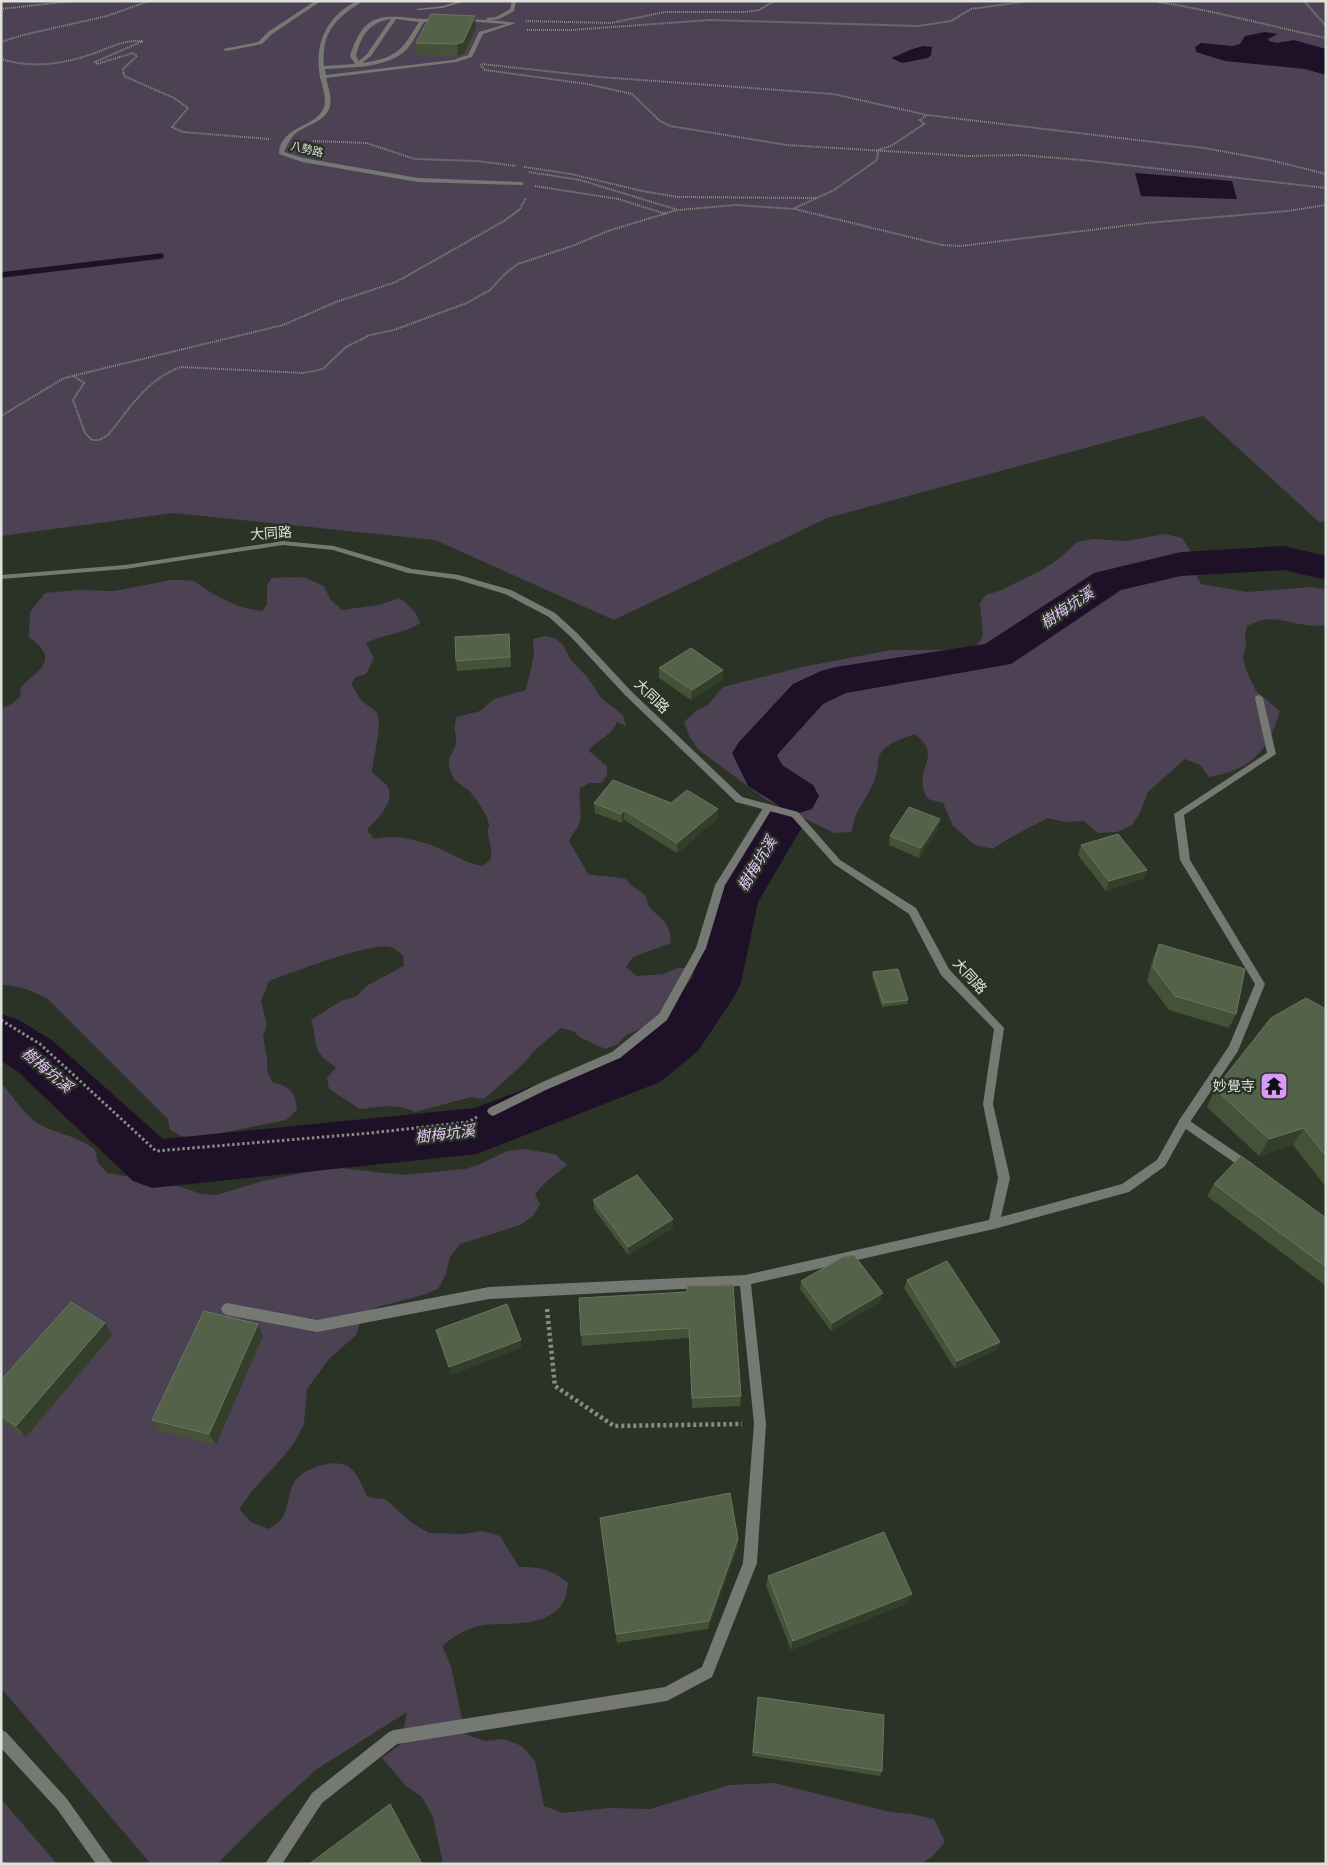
<svg xmlns="http://www.w3.org/2000/svg" width="1327" height="1865" viewBox="0 0 1327 1865" font-family="'Fira Sans','Noto Sans TC',sans-serif">
<style>
.green{fill:#4d4254}
.water{fill:#1e1026}
.lines{fill:none;stroke-linecap:round;stroke-linejoin:round}
.stream{stroke:#1e1026;stroke-width:5.5}
.river{fill:#1e1026;fill-rule:evenodd}
.path-far2{stroke:#878d83;stroke-width:2;stroke-dasharray:1 1;stroke-linecap:butt}
.path-far1{stroke:#878d83;stroke-width:3;stroke-dasharray:2.5 2.5;stroke-linecap:butt}
.path{stroke:#878d83;stroke-width:4.5;stroke-dasharray:3 3;stroke-linecap:butt}
.lane{fill:#767973;fill-rule:evenodd}
.street{fill:#767973;fill-rule:evenodd}
.wall{fill:#445238}
.shaded-wall{fill:#333f2a}
.building{fill:#54624a;stroke:#6a7660}
.labels{text-anchor:middle;stroke-width:5;stroke-linejoin:round;paint-order:stroke}
.far-street-label{font-size:11px;fill:#dee3db;stroke:#2b3226}
.street-label{font-size:14px;fill:#dee3db;stroke:#2b3226}
.poi-label{font-size:14px;fill:#dee3db;stroke:#2b3226;text-anchor:end}
.water-label{font-size:15px;font-style:italic;fill:#e5c6f9;stroke:#2b3226}
</style>
<rect width="100%" height="100%" fill="#2b3226"/>
<g class="green">
<path d="M1,1H1326V522H1319L1203,416L827,518L614,620L435,540L174,513L1,536Z"/>
<path d="M1165,534L1182,538L1201,567L1197,578L1201,584L1247,592L1310,587L1326,589V625C1302,629 1282,616 1262,620C1257,621 1252,624 1247,626L1245,636L1246,647L1243,657L1246,670L1256,691L1280,711C1268,751 1251,770 1209,777L1200,765L1185,759L1148,792L1139,814L1132,825L1117,832L1098,833L1084,821L1065,822L1047,818C1029,829 1009,836 993,849L975,845L953,826L943,803L928,799C926,796 924,791 923,788C919,763 941,755 915,734C905,738 890,742 883,750C876,758 879,766 876,775C870,797 853,810 852,832L834,833L765,799L699,750L690,738L684,722L696,711L708,705L723,687L802,667L891,650H965L978,644L983,635L980,603L986,595L999,591L1042,570L1060,558L1077,542L1093,539L1126,541Z"/>
<path d="M295,577L306,578L324,586L330,599L342,610L379,605L399,598C408,604 417,612 420,623C405,634 383,634 366,643L374,658L366,674L356,677L351,684C355,689 358,697 362,701C367,706 373,707 377,713C383,724 373,758 372,772C376,777 384,781 387,786C397,802 376,819 367,830L374,839C400,834 423,841 447,852C459,858 469,864 483,866L491,859C493,847 488,842 488,832C487,828 489,829 489,825C488,815 478,802 472,794C463,783 451,784 449,764C448,755 455,751 456,743C457,731 452,729 457,717L480,711L494,699L526,690L534,655L533,639L545,636L556,639L563,645L570,659L588,678L602,699L623,715L626,726L617,722C609,739 597,738 589,751L607,766V775L602,783H590L580,788C578,800 583,812 579,824C577,830 571,835 569,841L588,874C601,877 613,876 626,879C633,889 638,888 644,895C647,897 647,903 649,906C661,921 670,920 671,943L633,957L626,967L637,976L664,974L677,968H690L689,978L651,1024L626,1035L618,1044L605,1049L581,1038L573,1031L561,1028L535,1050L523,1064L484,1099L471,1097L415,1112L402,1107L388,1106L360,1109L329,1089L327,1078L336,1067C310,1051 319,1045 311,1020L341,1001L357,996L366,986L404,966L403,955C399,952 394,948 390,947C367,943 295,972 269,981L261,1001L267,1024L263,1036L267,1058V1070L272,1082C290,1087 295,1090 297,1110L286,1120L197,1138L181,1136L170,1130L168,1119L48,999C32,991 19,985 1,985V709L13,703L21,696L20,689C36,669 63,662 29,637L30,612L45,593L78,590L114,591L171,580H184L194,581L213,594L236,605L249,609L262,611L267,605V585L272,578Z"/>
<path d="M1,1082C11,1094 20,1109 32,1119C50,1134 77,1134 95,1150L98,1163L107,1173L168,1183L202,1194L216,1195L263,1181L308,1172L340,1168L403,1175L465,1169L478,1165L507,1151L523,1149L555,1154L567,1165L546,1182L535,1194L540,1205L532,1217L520,1225L460,1244L450,1257L446,1274L438,1289L423,1295L374,1308L361,1320L356,1335L329,1359L307,1389L304,1424L294,1443L283,1457L252,1491L239,1509L251,1522L268,1529C273,1526 281,1521 283,1517C290,1505 288,1487 298,1477C309,1467 336,1458 349,1467C358,1474 363,1487 367,1497L385,1499L412,1523L429,1533L464,1534L483,1531L500,1536L519,1567C541,1567 550,1569 568,1583C567,1588 566,1597 564,1601C544,1633 503,1619 475,1627C462,1631 452,1638 442,1646L451,1666L465,1734L485,1741L504,1739L522,1746L535,1761L544,1806L563,1813L609,1808L650,1809L729,1785L774,1783L890,1812L912,1814L934,1819L945,1842L932,1857L921,1864H443L433,1817L422,1797L406,1786L382,1758L401,1744L407,1712L317,1769L261,1820L217,1864H151L1,1688Z"/>
<path d="M1,1799L57,1864H1Z"/>
</g>
<g class="water">
<path d="M1265,32L1278,34L1268,39L1269,41L1277,43L1294,40L1326,49V75L1305,69L1225,61L1196,52L1195,47L1201,43L1233,46L1240,44L1245,36Z"/>
<path d="M924,46L932,47L931,55L928,58L902,63L891,58C902,54 912,48 924,46Z"/>
<path d="M1135,173L1232,181L1237,199L1141,196Z"/>
</g>
<g class="lines">
<path class="stream" d="M1,275L161,256"/>
<g class="river">
<path d="M1284,546L1326,556V580L1284,570L1181,576L1121,590L1011,664L846,693L823,704L777,755L782,765L813,785L819,796L812,809L796,814L780,809L778,805L748,786L732,753L739,742L793,684L821,671L836,667L985,644L1094,573L1181,552Z"/>
<path d="M779,810L795,815L802,827L758,902L741,983L734,997L698,1051L660,1082L477,1154L152,1188L133,1181L17,1071L1,1061V1014L19,1020L53,1041L163,1139L475,1108L622,1052L662,1021L692,978L710,901L763,815Z"/>
</g>
<g class="path-far2">
<path d="M1169,1L1159,2C1215,11 1270,26 1326,38"/>
<path d="M1304,1L1326,26"/>
<path d="M1,9L73,1"/>
<path d="M526,21L611,23L665,12H746L759,10L774,1"/>
<path d="M527,30H571L710,20L918,26L951,21L971,9L1029,1"/>
<path d="M1,42L23,35L107,16L149,1"/>
<path d="M1,59C34,69 63,64 95,53C114,46 123,40 143,41L95,62L97,64L133,53L137,56L123,69L124,76L174,98L188,108L172,127L183,132L269,139"/>
<path d="M482,64L600,77L833,94L927,115L1204,148L1270,160L1326,174"/>
<path d="M480,65L485,70L587,84L632,94L660,121L670,126L787,145L967,156L1020,155L1082,160L1326,188"/>
<path d="M313,141L366,143L415,159L477,161L516,166"/>
<path d="M524,167L571,174L642,191L678,197L818,198"/>
<path d="M529,172L580,180L678,210L736,205L795,209L942,245L961,246L1147,223L1288,211L1326,205"/>
<path d="M535,186L618,199L666,214"/>
<path d="M795,208L834,190L877,160L878,150L891,146L924,124L920,120L927,115"/>
<path d="M74,376L84,383L73,400L85,433L92,440H99L108,435C130,408 147,379 181,367L304,373L323,369L346,347L370,335L394,330L467,303L490,290L506,273L518,264L575,245L608,231L677,210"/>
<path d="M1,416L64,378L283,325L336,302L396,282L504,221L519,210L526,198"/>
</g>
<path class="path-far1" d="M1,1020L40,1044L156,1151L371,1133L468,1122L477,1117"/>
<path class="path" d="M547,1309L555,1386L614,1426L742,1424"/>
<g class="lane">
<path d="M315,1H321L272,34L262,44L226,51L223,49L258,42L268,32Z"/>
<path d="M357,1H363C336,18 321,32 324,66L355,64L350,56C367,0 395,21 439,19L441,20L424,22C418,31 414,41 407,49C388,69 350,67 325,69L326,75L453,60L468,55L479,32L506,24L464,21L462,19L487,20V18L496,17L510,9L512,1H516L514,11L499,19L491,20L516,23L483,34L472,57L456,62L326,78C328,86 332,97 330,106C326,123 305,124 294,135C289,140 287,146 284,152L303,158L418,178L521,182L523,183V185L418,182L302,162L279,154C280,125 317,128 324,107C327,98 322,86 320,77C314,45 326,16 357,1ZM391,19L367,54L359,61L356,56C361,36 369,22 391,19ZM396,19L419,22C402,50 397,58 362,63L371,56Z"/>
<path d="M458,1H466L443,8L418,10L416,9L443,6Z"/>
<path d="M768,804L773,807L725,885L706,948L667,1020L620,1058L548,1089L497,1114L493,1116L489,1114L487,1111L489,1108L540,1083L612,1052L659,1014L696,948L715,885L765,805Z"/>
<path d="M1184,1117L1253,1164L1255,1167L1253,1170L1249,1172L1245,1170L1180,1125L1178,1122L1180,1119Z"/>
</g>
<g class="street">
<path d="M283,541L334,546L412,569L459,575L511,590L555,613L577,633L631,691L742,797L798,812L840,860L916,908L949,969L1004,1028L993,1104L1010,1178L1001,1217L1122,1184L1157,1160L1180,1119L1229,1046L1255,984L1180,860L1174,814L1267,753L1255,698L1256,696L1259,695L1263,698L1276,754L1184,815L1190,860L1265,984L1238,1051L1188,1125L1165,1166L1129,1192L994,1229L751,1284L766,1424L757,1563L712,1677L667,1701L397,1744L322,1803L282,1864H265L312,1793L389,1732L394,1730L665,1687L702,1667L743,1563L754,1424L740,1286L489,1299L317,1332L227,1315L223,1313L221,1309L223,1305L227,1303L317,1320L489,1287L745,1275L989,1220L998,1178L983,1104L994,1029L941,975L909,914L834,864L792,817L736,802L625,695L571,637L549,617L505,594L455,579L408,573L333,550L283,545L125,569L1,579V575L125,565Z"/>
<path d="M1,1730L6,1732L67,1799L113,1864H96L57,1809L1,1748Z"/>
</g>
</g>
<g class="wall">
<path d="M476,28L464,54L458,56L417,55L416,43Z"/>
<path d="M509,634L511,667L457,671L456,661Z"/>
<path d="M659,668L723,680L691,700L659,678Z"/>
<path d="M594,803H671L718,809V818L677,853L624,820L622,823L595,813Z"/>
<path d="M940,819L938,829L919,858L889,845L890,836Z"/>
<path d="M1081,845L1147,870L1143,879L1106,891L1078,855Z"/>
<path d="M1159,944L1236,1014L1229,1028L1169,1010L1147,981L1153,958Z"/>
<path d="M873,972L908,1000L907,1004L882,1007L872,976Z"/>
<path d="M1326,1009V1187L1293,1145L1259,1156L1207,1107L1215,1089Z"/>
<path d="M1214,1184L1326,1218V1286L1207,1196Z"/>
<path d="M593,1200L673,1219V1228L628,1255L594,1209Z"/>
<path d="M907,1280L1000,1342L996,1350L955,1369L904,1288Z"/>
<path d="M801,1281L881,1301L831,1331L800,1289Z"/>
<path d="M687,1292L741,1396L740,1406L692,1408L689,1338L582,1346L581,1335Z"/>
<path d="M105,1323L112,1335L26,1437L1,1421V1380Z"/>
<path d="M258,1324L263,1336L216,1445L160,1431L152,1420Z"/>
<path d="M600,1518L738,1539L737,1549L708,1629L617,1643Z"/>
<path d="M768,1576L912,1594L908,1603L791,1650L766,1586Z"/>
<path d="M758,1697L882,1771L880,1776L752,1756Z"/>
</g>
<g class="shaded-wall">
<path d="M475,16L476,28L464,54L458,56L457,44Z"/>
<path d="M723,670V680L691,700L692,690Z"/>
<path d="M718,809V818L677,853V843Z"/>
<path d="M624,810V820L622,823L621,814Z"/>
<path d="M940,819L938,829L919,858L921,848Z"/>
<path d="M1147,870L1143,879L1106,891L1109,881Z"/>
<path d="M1304,1128L1293,1145L1259,1156L1269,1139Z"/>
<path d="M673,1219V1228L628,1255V1247Z"/>
<path d="M883,1293L881,1301L831,1331L832,1323Z"/>
<path d="M105,1323L112,1335L26,1437L16,1426Z"/>
<path d="M258,1324L263,1336L216,1445L209,1434Z"/>
<path d="M521,1340L522,1348L451,1375L449,1367Z"/>
<path d="M1000,1342L996,1350L955,1369L957,1361Z"/>
<path d="M738,1539L737,1549L708,1629L709,1621Z"/>
<path d="M912,1594L908,1603L791,1650L793,1641Z"/>
<path d="M390,1804L394,1809L423,1864H422Z"/>
</g>
<g class="building">
<path d="M431,14L475,16L463,42L457,44L416,43Z"/>
<path d="M509,634L510,657L456,661L455,637Z"/>
<path d="M691,648L723,670L692,690L659,668Z"/>
<path d="M613,780L671,803L687,790L718,809L677,843L624,810L621,814L594,803Z"/>
<path d="M909,807L940,819L921,848L890,836Z"/>
<path d="M1118,834L1147,870L1109,881L1081,845Z"/>
<path d="M1159,944L1245,969L1236,1014L1175,996L1153,967Z"/>
<path d="M898,969L908,1000L883,1003L873,972Z"/>
<path d="M1306,998L1326,1009V1156L1304,1128L1269,1139L1215,1089L1271,1018Z"/>
<path d="M1241,1156L1326,1218V1267L1214,1184Z"/>
<path d="M637,1175L673,1219L628,1247L593,1200Z"/>
<path d="M854,1255L883,1293L832,1323L801,1281L843,1257Z"/>
<path d="M947,1261L1000,1342L957,1361L907,1280Z"/>
<path d="M733,1285L741,1396L692,1398L689,1328L581,1335L579,1298L687,1292V1286Z"/>
<path d="M71,1302L105,1323L16,1426L1,1416V1380Z"/>
<path d="M507,1304L521,1340L449,1367L436,1330Z"/>
<path d="M204,1311L258,1324L209,1434L152,1420Z"/>
<path d="M730,1493L738,1539L709,1621L616,1634L600,1518Z"/>
<path d="M884,1532L912,1594L793,1641L768,1576Z"/>
<path d="M758,1697L884,1715L882,1771L753,1752Z"/>
<path d="M390,1804L422,1864H309Z"/>
</g>
<defs>
<symbol id="temple-square" viewBox="-11 -11 22 22"><rect x="-9" y="-9" width="18" height="18" rx="4" fill="#d69bfa" stroke="#2b3226"/><path d="M0-6L5-2H3V0L6.5 2.5H4V6H1.5V3h-3V6H-4V2.5H-6.5L-3 0V-2H-5Z" fill="#111"/></symbol>
</defs>
<g fill-rule="evenodd">
<use href="#temple-square" x="1258" y="1070" width="32" height="32"/>
</g>
<g class="labels">
<g class="far-street-label">
<text transform="translate(307 149) rotate(13)" y="4">八勢路</text>
</g>
<g class="street-label">
<text transform="translate(271 533) rotate(-4)" y="5">大同路</text>
<text transform="translate(652 696) rotate(44)" y="5">大同路</text>
<text transform="translate(970 976) rotate(48)" y="5">大同路</text>
</g>
<g class="poi-label">
<text x="1255" y="1091">妙覺寺</text>
</g>
<g class="water-label">
<text transform="translate(1067 608) rotate(-34)" y="5">樹梅坑溪</text>
<text transform="translate(757 864) rotate(-59)" y="5">樹梅坑溪</text>
<text transform="translate(47 1070) rotate(40)" y="5">樹梅坑溪</text>
<text transform="translate(445 1134) rotate(-7)" y="5">樹梅坑溪</text>
</g>
</g>
<rect width="1327" height="1865" fill="none" stroke="#dee3db" stroke-width="5"/>
</svg>
